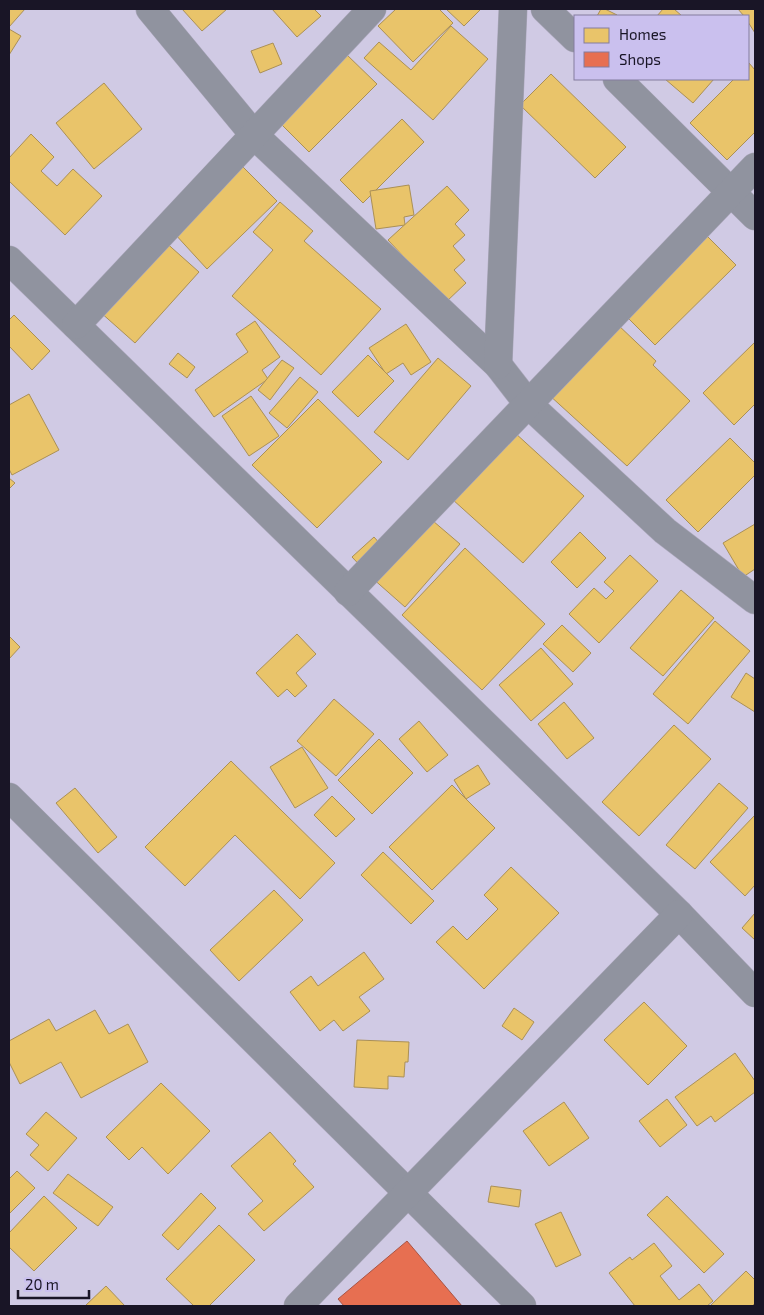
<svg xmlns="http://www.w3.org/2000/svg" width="764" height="1315" viewBox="0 0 764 1315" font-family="'Exo 2',sans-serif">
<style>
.homes{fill:#e9c46a;stroke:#ab9056}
.shops{fill:#e76f51;stroke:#a95444}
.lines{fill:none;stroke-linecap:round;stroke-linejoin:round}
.minor-casing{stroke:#aca8bc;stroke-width:29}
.minor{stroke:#90939f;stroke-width:28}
</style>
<rect width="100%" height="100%" fill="#d0cae4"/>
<g class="homes">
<path d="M9,9H25L9,27Z"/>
<path d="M182,9H227L202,31Z"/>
<path d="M272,9H314L321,16L297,37Z"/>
<path d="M396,9H439L453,23L413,62L378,26Z"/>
<path d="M446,9H481L464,26Z"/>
<path d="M601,9H605L617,15L597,16Z"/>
<path d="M663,9H674L682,16H657Z"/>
<path d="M738,9H755V33L748,22V16H744Z"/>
<path d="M451,26L488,59L433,120L364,58L379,42L411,70Z"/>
<path d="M9,29L21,36L9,55Z"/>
<path d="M273,43L282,64L260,73L251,51Z"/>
<path d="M345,53L377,84L309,152L277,120Z"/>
<path d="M749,63L755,70V132L727,160L690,123L734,79H748Z"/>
<path d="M551,74L626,147L595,178L520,105Z"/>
<path d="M665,79H714L693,103Z"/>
<path d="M104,83L142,129L94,169L56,123Z"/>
<path d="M402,119L424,142L363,203L340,180Z"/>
<path d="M31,134L54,157L41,171L57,186L73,169L102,196L65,235L9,181V158Z"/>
<path d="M242,166L277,201L207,269L174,233Z"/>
<path d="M409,185L414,215L404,217L405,225L376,229L370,191Z"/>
<path d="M447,186L469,210L455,224L465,235L453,246L465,260L454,270L466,283L446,302L388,240Z"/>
<path d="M280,202L313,231L304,241L381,309L321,375L232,296L273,250L253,232Z"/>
<path d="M705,234L736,265L655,345L624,314Z"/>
<path d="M163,240L199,272L135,343L99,311Z"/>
<path d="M14,315L50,351L32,370L9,346V320Z"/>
<path d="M255,321L280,357L262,370L268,379L214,417L195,390L248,352L236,334Z"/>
<path d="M616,323L656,361L653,365L690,401L627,466L548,394Z"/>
<path d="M406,324L431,362L411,375L403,363L386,374L369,348Z"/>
<path d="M755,342V404L734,425L703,393Z"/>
<path d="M178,353L195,367L187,378L169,364Z"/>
<path d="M368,355L394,381L358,417L332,392Z"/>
<path d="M438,358L471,386L408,460L374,432Z"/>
<path d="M282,360L294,368L270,400L258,390Z"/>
<path d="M300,377L318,392L287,428L269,413Z"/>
<path d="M29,394L59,450L12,475L9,469V405Z"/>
<path d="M251,396L279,436L249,456L222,416Z"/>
<path d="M318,399L382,462L317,528L252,465Z"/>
<path d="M514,432L584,496L523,563L452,499Z"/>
<path d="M730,438L755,463V475L698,532L666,500Z"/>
<path d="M9,478L15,483L9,489Z"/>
<path d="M426,515L460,544L405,607L371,577Z"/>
<path d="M755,524V569L743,577L723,543Z"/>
<path d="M580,532L606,558L577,588L551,562Z"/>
<path d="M374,537L390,555L368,574L352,557Z"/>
<path d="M465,548L545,624L482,690L402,615Z"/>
<path d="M630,555L658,581L599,643L569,614L594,588L606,599L614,591L604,582Z"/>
<path d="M681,590L714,618L663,676L630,648Z"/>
<path d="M715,621L750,651L688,724L653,694Z"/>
<path d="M562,625L591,653L573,672L543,644Z"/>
<path d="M297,634L316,654L296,673L307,686L295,697L287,689L278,697L256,673Z"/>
<path d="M9,636L20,647L9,659Z"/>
<path d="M541,648L573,684L531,721L499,685Z"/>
<path d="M746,673L755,679V712L731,697Z"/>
<path d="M334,699L374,734L336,776L297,741Z"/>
<path d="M564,702L594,738L567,759L538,724Z"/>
<path d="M419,721L448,755L427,772L399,739Z"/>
<path d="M674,725L711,759L639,836L602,802Z"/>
<path d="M379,739L413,773L372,814L338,780Z"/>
<path d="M302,747L328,788L295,808L270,767Z"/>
<path d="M231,761L335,863L300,899L235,835L185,886L145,847Z"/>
<path d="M478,765L490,784L466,799L454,780Z"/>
<path d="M719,783L748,808L695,869L666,845Z"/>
<path d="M452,785L495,828L432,890L389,847Z"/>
<path d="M75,788L117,837L98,853L56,803Z"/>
<path d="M332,796L355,819L336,837L314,815Z"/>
<path d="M755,815V885L745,896L710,862Z"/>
<path d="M383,852L434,901L411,924L361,875Z"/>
<path d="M511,867L559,913L484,989L436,942L453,926L467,940L498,909L484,895Z"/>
<path d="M274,890L303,920L239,981L210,950Z"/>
<path d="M755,913V940L742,928Z"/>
<path d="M364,952L384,979L359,997L370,1011L343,1031L334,1020L320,1031L290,992L311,976L318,986Z"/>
<path d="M644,1002L687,1046L648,1085L604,1040Z"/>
<path d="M514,1008L534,1022L522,1040L502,1026Z"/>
<path d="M95,1010L109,1034L128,1024L148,1062L81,1098L61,1062L20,1084L9,1062V1041L49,1019L56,1031Z"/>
<path d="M357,1040L409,1042L408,1062H405L404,1077L388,1076V1089L354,1087Z"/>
<path d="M735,1053L755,1081V1092L715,1122L711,1116L697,1126L675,1097Z"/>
<path d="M161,1083L210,1131L168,1174L142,1147L129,1160L106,1137Z"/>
<path d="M667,1099L687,1125L660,1147L639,1121Z"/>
<path d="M564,1102L589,1138L549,1166L523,1131Z"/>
<path d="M46,1112L77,1138L48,1171L30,1155L39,1145L26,1134Z"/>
<path d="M270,1132L296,1161L293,1164L314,1187L264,1231L248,1214L263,1201L231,1166Z"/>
<path d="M17,1171L35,1188L9,1214V1179Z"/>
<path d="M68,1174L113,1207L98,1226L53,1193Z"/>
<path d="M491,1186L521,1190L519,1207L488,1202Z"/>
<path d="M201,1193L216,1208L178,1250L162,1235Z"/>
<path d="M44,1196L77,1228L34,1271L9,1247V1233Z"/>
<path d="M667,1196L724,1254L704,1273L647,1215Z"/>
<path d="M561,1212L581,1255L556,1267L535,1224Z"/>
<path d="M219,1225L255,1260L209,1306H194L166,1279Z"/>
<path d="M654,1243L672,1266L660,1276L679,1300L699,1284L713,1301L707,1306H635L609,1273L630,1257L632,1260Z"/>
<path d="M746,1271L755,1280V1303L752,1306H710Z"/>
<path d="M106,1286L125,1306H85Z"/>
</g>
<path class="shops" d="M407,1241L462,1306H344L338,1299Z"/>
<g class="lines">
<defs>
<g id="minor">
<path d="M150,9L255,136L498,365L529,405L665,531L755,600"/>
<path d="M545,9L575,38"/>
<path d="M617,79L755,216"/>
<path d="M9,260L679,914L755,993"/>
<path d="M76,325L372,9"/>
<path d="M498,365L513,9"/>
<path d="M348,592L755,167"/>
<path d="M9,797L522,1306"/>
<path d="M298,1306L679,914"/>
</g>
</defs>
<use href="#minor" class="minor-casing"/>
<use href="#minor" class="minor"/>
</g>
<rect width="764" height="1315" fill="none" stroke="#191526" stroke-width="20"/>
<rect x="574" y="15" width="175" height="65" fill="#cac0ee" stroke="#837c9e"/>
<rect x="584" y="28" width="25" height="15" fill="#e9c46a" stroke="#837c9e"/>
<text x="619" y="40" font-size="15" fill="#191526">Homes</text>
<rect x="584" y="52" width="25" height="15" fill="#e76f51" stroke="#837c9e"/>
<text x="619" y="65" font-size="15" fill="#191526">Shops</text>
<path d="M18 1290v8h71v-8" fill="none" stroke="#191526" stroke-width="2.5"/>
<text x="25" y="1290" font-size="15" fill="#191526" stroke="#cac0ee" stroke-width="4" paint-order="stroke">20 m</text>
</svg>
